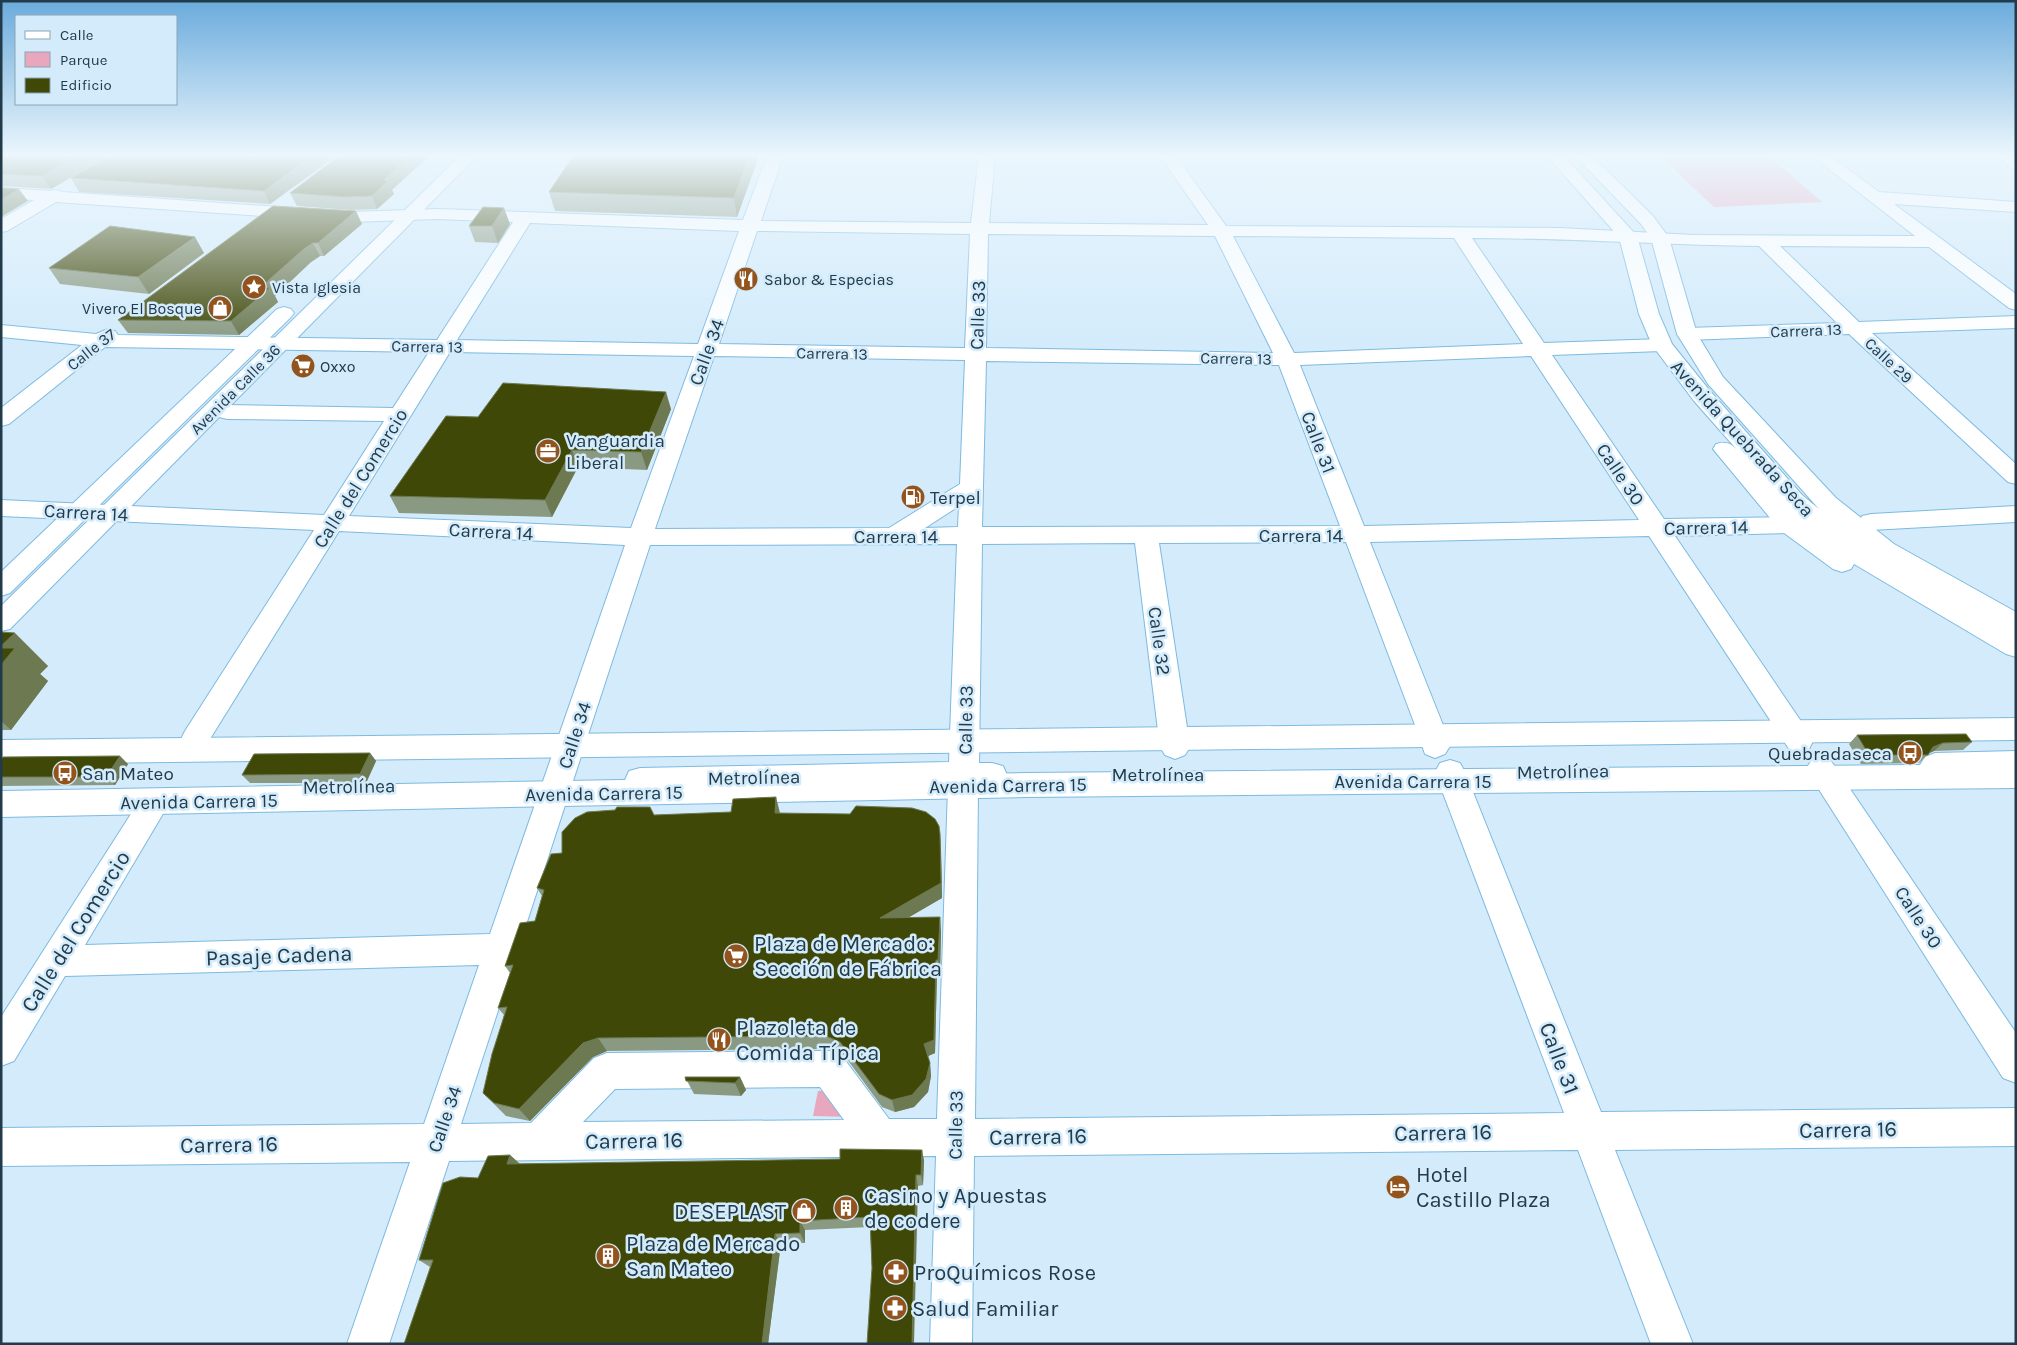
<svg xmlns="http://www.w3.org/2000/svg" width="2017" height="1345" viewBox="0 0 2017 1345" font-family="Karla,sans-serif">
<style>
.green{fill:#e9a7be}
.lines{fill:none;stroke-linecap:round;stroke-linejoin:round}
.minor-casing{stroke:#7dbae0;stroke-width:2}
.major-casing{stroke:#7dbae0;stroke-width:2}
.minor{fill:#fff;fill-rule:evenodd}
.major{fill:#fff;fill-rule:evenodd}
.wall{fill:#8a9a82}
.shaded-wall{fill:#6c7951}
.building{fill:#404808;stroke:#6c7951}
.labels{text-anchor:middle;stroke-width:5;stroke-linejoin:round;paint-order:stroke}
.far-poi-label{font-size:16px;fill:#223b4a;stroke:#d3ebfb;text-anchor:start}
.far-street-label{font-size:16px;fill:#223b4a;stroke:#d3ebfb}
.street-label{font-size:19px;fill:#223b4a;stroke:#d3ebfb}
.poi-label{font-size:19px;fill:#223b4a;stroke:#d3ebfb;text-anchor:start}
.near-street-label{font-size:22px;fill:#223b4a;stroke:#d3ebfb}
.near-poi-label{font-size:22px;fill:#223b4a;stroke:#d3ebfb;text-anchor:start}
</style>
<rect width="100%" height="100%" fill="#d3ebfb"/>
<g class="green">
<path d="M1660,156H1769L1822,202L1714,207Z"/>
<path d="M835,1090L851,1117L813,1116L818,1091Z"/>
</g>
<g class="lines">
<defs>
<g id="minor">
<path d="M767,156H783L761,221L971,223L979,156H995L989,223L1208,225L1160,156H1176L1226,226L1560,228L1694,235L1915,236L1812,156H1830L1879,192L2016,202V212L1894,204L2016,294V310L2009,308L1929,247L1780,246L1859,322L2016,316V328L1872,333L2016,464V484L2008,482L1849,334L1687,340L1680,338L1677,334L1680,330L1687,328L1837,323L1759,246C1663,245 1568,238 1472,238L1544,343L1662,339L1669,341L1672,345L1669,349L1662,351L1552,355L1664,519L1791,517L1800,519L1803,525L1800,531L1791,533L1675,536L1809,733L1813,741L1809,749L1799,753L1789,749L1649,536L1370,542L1443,725L1450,746L1445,754L1435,758L1425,754L1415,725L1346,542L1159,543L1190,747L1185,755L1175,759L1165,755L1160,747L1135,543L982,544L979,763H992L1003,766L1007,775L1003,784L992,787H978L975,1119L1564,1113L1435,772L1440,763L1450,760L1460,763L1465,772L1601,1112L2016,1108V1146L1615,1150L1693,1344H1651L1578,1150L974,1156L972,1344H930L936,1156L449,1161L389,1344H347L410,1162L1,1166V1128L424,1124L479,965L65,976L14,1061L1,1066V1017L138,803L149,799L160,803L164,812L85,945L490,934L625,545L339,531L205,747L195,750L185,747L181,739L185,731L314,530L1,516V500L324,515L384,421L227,419L219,417L216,412L219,407L227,405L393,408L429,352L105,347L9,424L1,426V408L82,345L1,337V325L96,334L108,329L115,331L118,335L437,340L513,222L438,219L351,222L56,202L7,231L1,232V219L34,200L1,198V188L50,191L56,190L63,192L351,212L438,209L743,220ZM530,223L739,231L698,344L457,340ZM757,231L970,234L965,348L719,344ZM988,234L1215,236L1273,353L986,348ZM1233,236L1454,238L1523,344L1294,353ZM450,352L694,356L631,528L349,516ZM714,356L965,360L960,484L889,528L655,529ZM1531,356L1639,520L1364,526L1300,365ZM986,361L1279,365L1340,526L982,527ZM959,506L958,527L925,528ZM957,544L949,762L640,768L629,771L625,780L629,789L640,792L948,787L937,1119H889L842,1056L829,1051L607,1053L594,1058L531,1123L461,1124L650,545ZM820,1087L844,1120L583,1122L615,1089Z"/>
<path d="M2000,156H2016V169L2010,168Z"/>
<path d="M2016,506V522L1871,530L1862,528L1859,522L1862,516L1871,514Z"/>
<path d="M2016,751V775L1935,777L1925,773L1920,765L1925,757L1935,753Z"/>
<path d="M1821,757L1831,761L2016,1033V1083L2003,1078L1811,777L1806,769L1811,761Z"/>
</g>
<g id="major">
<path d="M460,156H477L10,629L1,631V606Z"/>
<path d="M1547,156H1564L1637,236L1659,314L1672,344L1710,391L1802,495L1819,509L1708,384L1677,334L1651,238L1641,224L1575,156H1592L1653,216L1669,238L1697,334L1723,377L1836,498L1894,544L2016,612V634L2012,633L2016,634V657L2006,654L1854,564L1851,569L1842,572L1833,569L1780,530L1713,449L1716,444C1727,441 1732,444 1739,452L1694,401L1652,345L1639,314L1619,237Z"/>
<path d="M284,307L291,309L294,313L291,317L10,593L1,596V572L277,309Z"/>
<path d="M2016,718V740L1,764V740Z"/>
<path d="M2016,764V788L1027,797L1,817V791L1027,773Z"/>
</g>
</defs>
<use href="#minor" class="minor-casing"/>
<use href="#major" class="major-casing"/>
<use href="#minor" class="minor"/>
<use href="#major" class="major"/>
</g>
<g class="wall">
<path d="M1,156H108L51,189L1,186Z"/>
<path d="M109,156H336L270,204L79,192L71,178Z"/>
<path d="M573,156H759L737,217L555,211L549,192Z"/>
<path d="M392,190L394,194L377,209L351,210L297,206L290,193Z"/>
<path d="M362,224L324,256H320L311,262L275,296L278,302L239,335L128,333L118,320Z"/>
<path d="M510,224L498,243L475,242L469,226Z"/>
<path d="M204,253L149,294L60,284L49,268Z"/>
<path d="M671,409L647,470L578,467L552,517L399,513L390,496L478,417Z"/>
<path d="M1,632L48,666L40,674L48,681L11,730H1Z"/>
<path d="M1857,735L1972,742L1963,750L1934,751L1928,754L1919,763L1861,764L1849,744Z"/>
<path d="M370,753L376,761L366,783H250L242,775Z"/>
<path d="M1,760L128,764L115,785L1,786Z"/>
<path d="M780,813L941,850L942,898L909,917H940L941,932L940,974H937L935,1053L928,1056L930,1063L931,1076L928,1092L914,1107L895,1112L882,1107L844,1055L830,1049L607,1051L593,1057L530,1121L506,1116L483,1093L504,1015L498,1008L510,973L505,966L535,921L542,896L537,888L562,853L654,815Z"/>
<path d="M685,1077H740L746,1090L741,1096L694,1094Z"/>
<path d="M510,1155L520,1164L924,1160L923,1185L918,1186L872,1268L870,1227L805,1230V1243H781L768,1344H404L430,1267L419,1260L478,1178Z"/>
</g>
<g class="shaded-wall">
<path d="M77,156H108L51,189L42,176Z"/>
<path d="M312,156H336L270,204L264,191Z"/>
<path d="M410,156H429L392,190L394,194L377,209L372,196L384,180Z"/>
<path d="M749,156H759L737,217L734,198Z"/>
<path d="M19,189L28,201L1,217V200Z"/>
<path d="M504,208L510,224L498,243L492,226Z"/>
<path d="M356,211L362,224L324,256L318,243Z"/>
<path d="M195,237L204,253L149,294L138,277Z"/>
<path d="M313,243L320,256L311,262L275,296L278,302L239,335L231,321L261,287L304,249Z"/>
<path d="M666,392L671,409L647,470L641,452Z"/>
<path d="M572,450L578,467L552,517L545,500Z"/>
<path d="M15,633L48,666L40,674L48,681L11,730L1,721V646Z"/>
<path d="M1943,743L1934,751L1924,755L1933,747Z"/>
<path d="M370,753L376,761L366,783L360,774Z"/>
<path d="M120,756L128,764L115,785L106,777Z"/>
<path d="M776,797L780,813H775Z"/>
<path d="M940,834L941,850L942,898L882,933L880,918Z"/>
<path d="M940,917L941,932L940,974L938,960Z"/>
<path d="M936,960L937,974L935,1053L926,1057L924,1044Z"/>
<path d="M598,1038L607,1051L593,1057L530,1121L519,1109L583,1043Z"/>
<path d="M930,1063L931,1076L928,1092L914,1107L895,1112L892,1100Z"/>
<path d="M740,1077L746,1090L741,1096L735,1083Z"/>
<path d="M922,1150L924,1160L923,1185L921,1175Z"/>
<path d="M510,1155L521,1165L507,1164Z"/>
<path d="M916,1175L918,1186L914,1344H912Z"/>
<path d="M800,1221L805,1230V1243L800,1233Z"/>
<path d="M775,1234L781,1243L768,1344H762Z"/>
</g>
<g class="building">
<path d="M1,156H77L42,176L1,174Z"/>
<path d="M109,156H312L264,191L71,178Z"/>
<path d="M339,156H410L384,180L388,181L372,196L345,197L290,193Z"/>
<path d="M573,156H749L734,198L549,192Z"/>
<path d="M1,188L19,189L1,200Z"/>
<path d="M273,206L356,211L318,243H313L304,249L261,287L270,288L231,321L118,320Z"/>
<path d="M483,207L504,208L492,226H469Z"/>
<path d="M110,226L195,237L138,277L49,268Z"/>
<path d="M503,383L666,392L641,452L572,450L545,500L390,496L446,416L478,417Z"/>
<path d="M1,632L15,633L1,646Z"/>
<path d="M1,648H15L1,665Z"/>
<path d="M1966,734L1972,742L1943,743L1933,747L1928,755H1869L1857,735Z"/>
<path d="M370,753L360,774L242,775L254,754Z"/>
<path d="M120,756L106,777H1V760L3,757Z"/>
<path d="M776,797L775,813L850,814L856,806L912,808L926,812L935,819L939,826L940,834L941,883L880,918L940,917L938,960H936L934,1040L924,1044L930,1063L926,1079L912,1095L892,1100L879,1094L840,1042L826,1036L598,1038L583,1043L519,1109L494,1103L483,1093L492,1054L507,1007L498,1008L513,965L505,966L520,923L535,921L544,890L537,888L551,854L562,853V832L575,818L587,812L615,810L617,807H650L654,815L731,812L733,799Z"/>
<path d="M685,1077H740L735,1083L686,1081Z"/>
<path d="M840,1149L922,1150L921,1175H916L912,1344H867L872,1268L870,1217L800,1221V1233L775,1234L762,1344H404L433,1260H419L443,1183L460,1177L478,1178L488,1156L510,1155L507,1164L840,1159Z"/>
</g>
<linearGradient id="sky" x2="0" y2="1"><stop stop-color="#6aabdc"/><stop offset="0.45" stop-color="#ebf6fd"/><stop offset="1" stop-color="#ebf6fd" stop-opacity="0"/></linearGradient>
<rect width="2017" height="344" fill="url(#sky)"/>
<defs>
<symbol id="restaurant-disc" viewBox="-11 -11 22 22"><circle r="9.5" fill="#93531c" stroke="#d3ebfb"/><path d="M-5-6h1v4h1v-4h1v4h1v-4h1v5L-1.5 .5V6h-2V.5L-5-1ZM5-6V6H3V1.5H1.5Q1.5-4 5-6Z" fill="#fff"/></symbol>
<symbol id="sight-disc" viewBox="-11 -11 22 22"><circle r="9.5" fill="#93531c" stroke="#d3ebfb"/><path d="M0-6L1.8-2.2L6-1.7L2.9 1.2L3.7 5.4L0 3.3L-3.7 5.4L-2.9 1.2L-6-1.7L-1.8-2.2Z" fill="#fff"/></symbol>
<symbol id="shop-disc" viewBox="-11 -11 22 22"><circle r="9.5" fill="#93531c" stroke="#d3ebfb"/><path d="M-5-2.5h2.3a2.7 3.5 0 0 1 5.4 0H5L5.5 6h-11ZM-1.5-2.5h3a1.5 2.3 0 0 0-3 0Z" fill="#fff"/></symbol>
<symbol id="supermarket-disc" viewBox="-11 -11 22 22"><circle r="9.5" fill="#93531c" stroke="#d3ebfb"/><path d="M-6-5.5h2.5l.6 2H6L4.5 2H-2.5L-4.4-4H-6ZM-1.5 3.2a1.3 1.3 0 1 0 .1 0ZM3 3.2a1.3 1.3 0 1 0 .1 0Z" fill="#fff"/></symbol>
<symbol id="office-disc" viewBox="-11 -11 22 22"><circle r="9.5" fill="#93531c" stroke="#d3ebfb"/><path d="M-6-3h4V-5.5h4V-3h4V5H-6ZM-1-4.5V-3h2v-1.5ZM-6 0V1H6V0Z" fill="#fff"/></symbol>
<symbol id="fuel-disc" viewBox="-11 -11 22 22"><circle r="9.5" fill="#93531c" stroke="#d3ebfb"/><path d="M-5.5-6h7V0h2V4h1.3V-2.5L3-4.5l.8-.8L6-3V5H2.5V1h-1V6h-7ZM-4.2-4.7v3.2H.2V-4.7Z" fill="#fff"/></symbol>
<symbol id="bus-disc" viewBox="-11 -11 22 22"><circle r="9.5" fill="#93531c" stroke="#d3ebfb"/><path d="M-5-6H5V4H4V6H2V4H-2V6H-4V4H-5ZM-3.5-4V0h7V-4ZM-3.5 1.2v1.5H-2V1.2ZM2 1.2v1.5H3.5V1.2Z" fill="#fff"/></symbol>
<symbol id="hotel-disc" viewBox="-11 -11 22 22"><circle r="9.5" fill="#93531c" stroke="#d3ebfb"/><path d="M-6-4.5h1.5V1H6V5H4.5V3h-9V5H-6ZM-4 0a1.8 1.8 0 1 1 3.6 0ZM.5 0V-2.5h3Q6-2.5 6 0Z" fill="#fff"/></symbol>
<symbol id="building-disc" viewBox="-11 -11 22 22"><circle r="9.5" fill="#93531c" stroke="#d3ebfb"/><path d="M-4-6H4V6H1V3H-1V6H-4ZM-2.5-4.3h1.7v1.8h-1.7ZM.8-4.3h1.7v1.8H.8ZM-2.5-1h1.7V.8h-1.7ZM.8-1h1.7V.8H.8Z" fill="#fff"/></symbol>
<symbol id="pharmacy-disc" viewBox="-11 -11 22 22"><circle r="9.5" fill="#93531c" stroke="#d3ebfb"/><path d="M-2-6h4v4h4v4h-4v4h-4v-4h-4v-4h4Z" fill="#fff"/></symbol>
</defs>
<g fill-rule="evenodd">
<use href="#restaurant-disc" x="732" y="265" width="28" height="28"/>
<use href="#sight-disc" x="240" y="273" width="28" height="28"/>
<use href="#shop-disc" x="206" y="294" width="28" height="28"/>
<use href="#supermarket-disc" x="289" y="352" width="28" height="28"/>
<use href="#office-disc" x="534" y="437" width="28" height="28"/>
<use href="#fuel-disc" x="899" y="483" width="28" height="28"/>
<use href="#bus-disc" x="1896" y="739" width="28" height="28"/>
<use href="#bus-disc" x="51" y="759" width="28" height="28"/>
<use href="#supermarket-disc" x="722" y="942" width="28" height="28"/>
<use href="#restaurant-disc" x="705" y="1026" width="28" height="28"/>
<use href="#hotel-disc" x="1384" y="1173" width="28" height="28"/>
<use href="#building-disc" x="832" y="1194" width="28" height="28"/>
<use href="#shop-disc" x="790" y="1197" width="28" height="28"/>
<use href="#building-disc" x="594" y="1242" width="28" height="28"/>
<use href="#pharmacy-disc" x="882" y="1258" width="28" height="28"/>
<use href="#pharmacy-disc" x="881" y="1294" width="28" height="28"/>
</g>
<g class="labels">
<g class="far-poi-label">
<text x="764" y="285">Sabor &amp; Especias</text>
<text x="272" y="293">Vista Iglesia</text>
<text x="202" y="314" text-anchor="end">Vivero El Bosque</text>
<text x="320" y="372">Oxxo</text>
</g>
<g class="far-street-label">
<text transform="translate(1806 330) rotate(-2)" y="6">Carrera 13</text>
<text transform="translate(427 346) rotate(1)" y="6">Carrera 13</text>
<text transform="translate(91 349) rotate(-38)" y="6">Calle 37</text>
<text transform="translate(832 353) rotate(1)" y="6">Carrera 13</text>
<text transform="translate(1236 358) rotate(1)" y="6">Carrera 13</text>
<text transform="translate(1889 360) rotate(43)" y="6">Calle 29</text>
<text transform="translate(235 389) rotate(-45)" y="6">Avenida Calle 36</text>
</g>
<g class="street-label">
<text transform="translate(977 315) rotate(-88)" y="7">Calle 33</text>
<text transform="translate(706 352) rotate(-70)" y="7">Calle 34</text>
<text transform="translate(1743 438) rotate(48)" y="7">Avenida Quebrada Seca</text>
<text transform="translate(1319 442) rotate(69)" y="7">Calle 31</text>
<text transform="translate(1621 474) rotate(56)" y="7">Calle 30</text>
<text transform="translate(360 478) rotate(-58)" y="7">Calle del Comercio</text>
<text transform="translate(86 512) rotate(3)" y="7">Carrera 14</text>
<text transform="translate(1706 527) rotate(-1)" y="7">Carrera 14</text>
<text transform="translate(491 531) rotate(3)" y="7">Carrera 14</text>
<text x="1301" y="542">Carrera 14</text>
<text x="896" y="543">Carrera 14</text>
<text transform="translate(1160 641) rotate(82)" y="7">Calle 32</text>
<text transform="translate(965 720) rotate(-89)" y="7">Calle 33</text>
<text transform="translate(574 735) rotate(-72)" y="7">Calle 34</text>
<text transform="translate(1563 771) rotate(-1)" y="7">Metrolínea</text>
<text x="1158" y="781">Metrolínea</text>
<text transform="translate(754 777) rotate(-1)" y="7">Metrolínea</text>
<text x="1413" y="788">Avenida Carrera 15</text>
<text transform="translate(1008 785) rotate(-1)" y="7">Avenida Carrera 15</text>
<text transform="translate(349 786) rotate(-1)" y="7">Metrolínea</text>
<text transform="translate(604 793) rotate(-1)" y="7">Avenida Carrera 15</text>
<text transform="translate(199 801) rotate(-1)" y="7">Avenida Carrera 15</text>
<text transform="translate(1919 917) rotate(57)" y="7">Calle 30</text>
<text transform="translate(444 1119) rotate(-71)" y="7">Calle 34</text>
<text transform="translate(955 1125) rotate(-89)" y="7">Calle 33</text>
</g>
<g class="poi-label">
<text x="566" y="447">Vanguardia<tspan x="566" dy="22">Liberal</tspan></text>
<text x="930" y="504">Terpel</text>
<text x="1892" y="760" text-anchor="end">Quebradaseca</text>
<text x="82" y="780">San Mateo</text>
</g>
<g class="near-street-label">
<text transform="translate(75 931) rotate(-58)" y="8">Calle del Comercio</text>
<text transform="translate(279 955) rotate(-2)" y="8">Pasaje Cadena</text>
<text transform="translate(1560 1058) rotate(69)" y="8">Calle 31</text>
<text transform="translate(1848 1129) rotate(-1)" y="8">Carrera 16</text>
<text transform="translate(1443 1132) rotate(-1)" y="8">Carrera 16</text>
<text transform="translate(1038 1136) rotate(-1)" y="8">Carrera 16</text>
<text transform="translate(634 1140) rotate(-1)" y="8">Carrera 16</text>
<text transform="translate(229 1144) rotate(-1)" y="8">Carrera 16</text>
</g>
<g class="near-poi-label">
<text x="754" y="951">Plaza de Mercado:<tspan x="754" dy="25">Sección de Fábrica</tspan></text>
<text x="736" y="1035">Plazoleta de<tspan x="736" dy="25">Comida Típica</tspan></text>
<text x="1416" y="1182">Hotel<tspan x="1416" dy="25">Castillo Plaza</tspan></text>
<text x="864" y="1203">Casino y Apuestas<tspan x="864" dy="25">de codere</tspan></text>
<text x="786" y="1219" text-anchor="end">DESEPLAST</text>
<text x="626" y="1251">Plaza de Mercado<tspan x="626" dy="25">San Mateo</tspan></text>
<text x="914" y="1280">ProQuímicos Rose</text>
<text x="912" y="1316">Salud Familiar</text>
</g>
</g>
<rect width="2017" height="1345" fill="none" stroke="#223b4a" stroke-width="5"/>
<rect x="15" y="15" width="162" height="90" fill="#d3ebfb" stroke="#8ca5b4"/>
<rect x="25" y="31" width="25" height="8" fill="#ffffff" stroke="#8ca5b4"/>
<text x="60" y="40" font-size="15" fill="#223b4a">Calle</text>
<rect x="25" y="52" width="25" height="15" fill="#e9a7be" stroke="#8ca5b4"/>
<text x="60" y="65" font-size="15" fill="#223b4a">Parque</text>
<rect x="25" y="78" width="25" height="15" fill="#404808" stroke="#8ca5b4"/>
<text x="60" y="90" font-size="15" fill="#223b4a">Edificio</text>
</svg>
